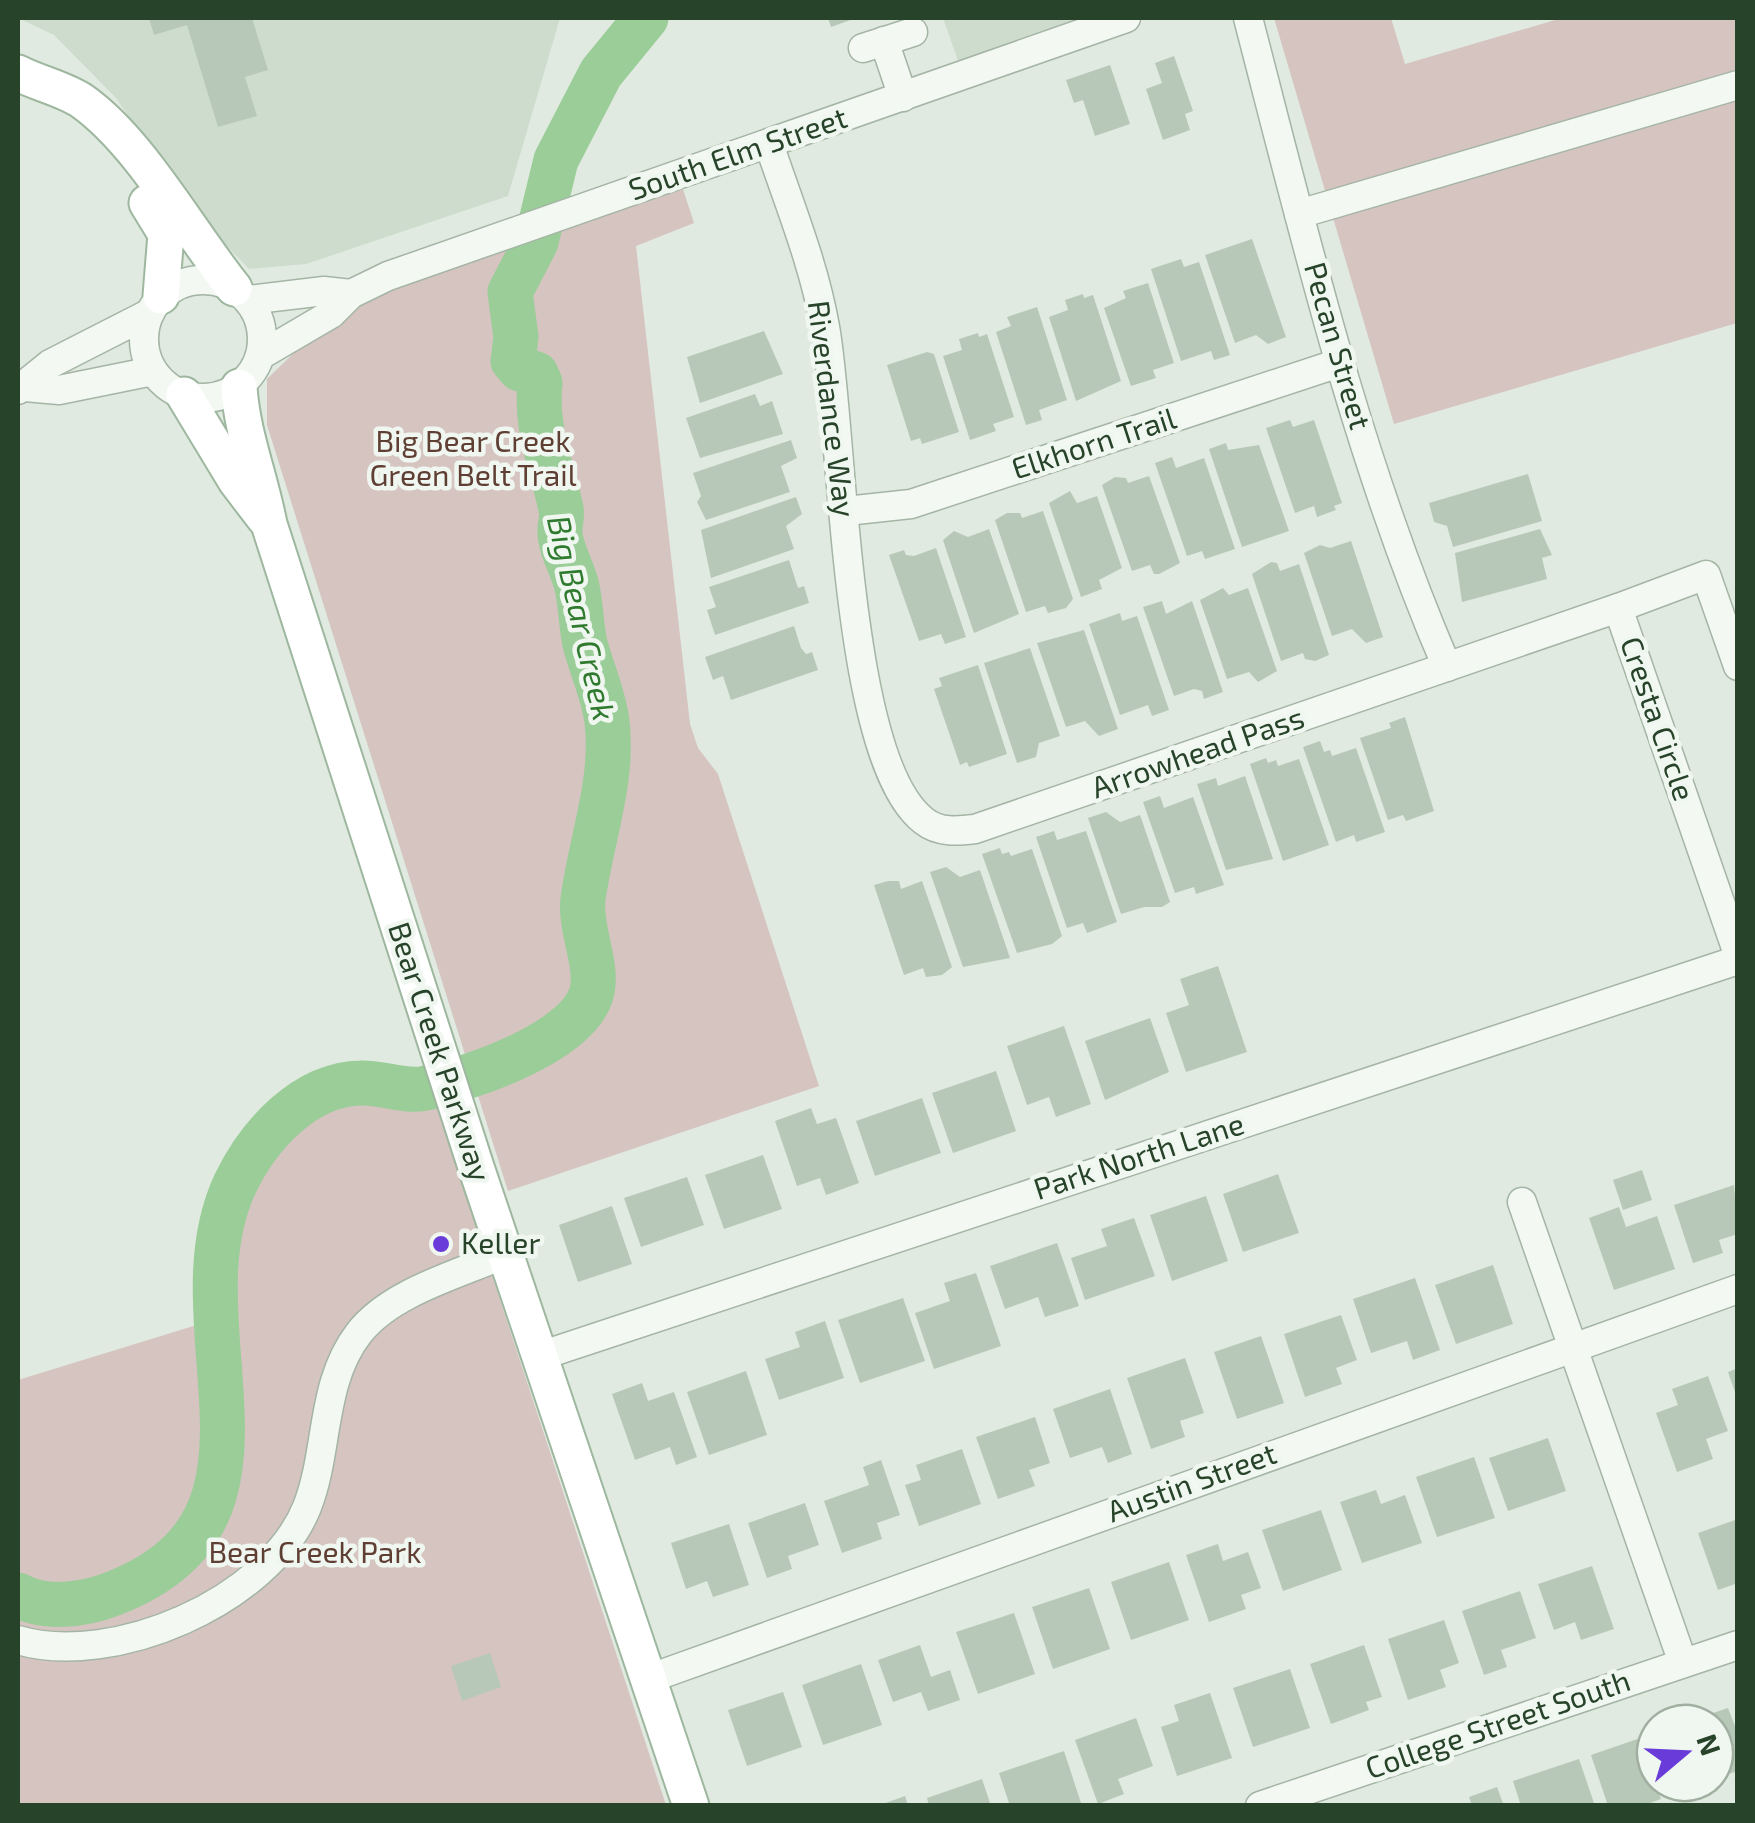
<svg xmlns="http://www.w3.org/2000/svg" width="1755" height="1823" viewBox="0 0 1755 1823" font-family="'Exo 2',sans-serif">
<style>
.built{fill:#cedcce}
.green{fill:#d5c4c0}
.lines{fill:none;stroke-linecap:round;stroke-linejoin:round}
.river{stroke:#9acd98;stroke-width:45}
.building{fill:#b7c8b8}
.minor-casing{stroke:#a5b5a5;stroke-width:31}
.major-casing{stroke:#9eb79f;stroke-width:39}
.minor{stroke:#f3f8f3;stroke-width:28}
.major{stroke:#fff;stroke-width:35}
.poi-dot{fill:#693bd8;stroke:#f0f7f0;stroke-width:4}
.labels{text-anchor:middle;stroke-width:9;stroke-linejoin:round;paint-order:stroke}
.street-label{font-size:30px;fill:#274329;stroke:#f0f7f0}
.park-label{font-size:30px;fill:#5f3e33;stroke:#f0f7f0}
.poi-label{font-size:30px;fill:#274329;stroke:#f0f7f0;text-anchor:start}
.water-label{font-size:32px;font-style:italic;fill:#2f7a2e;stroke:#f0f7f0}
</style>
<rect width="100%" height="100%" fill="#e0eae0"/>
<g class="built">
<path d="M18,18H560L508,196L306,264L249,269L190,208L116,98L54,35Z"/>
<path d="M943,18H1136L963,75Z"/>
</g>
<g class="green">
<path d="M1274,18H1391L1405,64L1562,18H1737V323L1394,424Z"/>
<path d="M681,183L694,223L636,246L690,724L698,748L718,774L819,1086L508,1191L267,425V379L306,341L404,278Z"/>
<path d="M363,1083L432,1093L666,1805L18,1806V1380L213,1320C219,1239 222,1172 287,1116C311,1095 332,1085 363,1083Z"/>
</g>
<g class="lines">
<path class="river" d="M18,1595C44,1610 84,1605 112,1594C309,1519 168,1328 235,1184C258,1136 304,1084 361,1083C382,1082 406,1093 426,1088C472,1078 575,1043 591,995C600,967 579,929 583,899C591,840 614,781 607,722C604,696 592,670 585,644C581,625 581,606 577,587C573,569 561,551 560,533C559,525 563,518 561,509C552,465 535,430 540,383L536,374L520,369L513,361L516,337L510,292L536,242L556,160L601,73L646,18"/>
</g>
<g class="building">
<path d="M149,18H252L268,70L245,77L257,116L218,127L187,25L154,35Z"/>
<path d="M828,18H856L831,27Z"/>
<path d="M1174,56L1193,111L1185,114L1190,130L1163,140L1146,89L1162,83L1155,63Z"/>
<path d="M1110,65L1130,124L1095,136L1083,100L1074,103L1066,80Z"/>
<path d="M1252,239L1286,337L1268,344L1256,335L1235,343L1205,255Z"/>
<path d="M1181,259L1184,267L1199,262L1230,355L1214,360L1211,351L1181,361L1151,269Z"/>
<path d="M1148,283L1174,363L1153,370L1156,378L1131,386L1104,308L1126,298L1123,291Z"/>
<path d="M1083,294L1084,298L1093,295L1121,381L1076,401L1049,317L1068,310L1065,300Z"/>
<path d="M1037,307L1067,400L1039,410L1042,420L1026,425L996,332L1011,326L1007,317Z"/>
<path d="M764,331L783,374L700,403L687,357Z"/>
<path d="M978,333L979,337L987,334L1014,417L993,424L996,431L970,440L943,356L962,350L959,339Z"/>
<path d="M927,352L934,354L959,432L922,444L920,438L911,441L887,365Z"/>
<path d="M755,394L760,406L772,401L783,434L700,458L686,418Z"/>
<path d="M1290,420L1293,427L1314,420L1342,503L1334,506L1336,510L1317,517L1314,506L1295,513L1266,428Z"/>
<path d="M791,440L797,458L781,466L790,492L706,520L697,502L701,496L693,473Z"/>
<path d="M1226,443L1228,450L1259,445L1289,531L1242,547L1209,449Z"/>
<path d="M1172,457L1176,468L1204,458L1235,549L1205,559L1202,551L1187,556L1155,463Z"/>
<path d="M1528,474L1542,521L1453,547L1447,526L1434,522L1429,503Z"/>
<path d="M1149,476L1180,563L1159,574H1154L1150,565L1132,571L1102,485L1115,477L1126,478L1128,483Z"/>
<path d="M1070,491L1077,503L1097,496L1122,568L1099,580L1102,589L1081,597L1049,503Z"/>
<path d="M796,497L802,514L786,526L794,549L711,578L701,530Z"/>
<path d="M1043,511L1073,599L1066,608L1048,613L1045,606L1026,612L995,520L1007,513H1020L1022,518Z"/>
<path d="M989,529L1019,614L974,633L943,540L954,531L968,537Z"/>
<path d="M1540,529L1552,555L1542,558L1547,579L1462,602L1455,553Z"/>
<path d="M1351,541L1383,637L1366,643L1352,629L1332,636L1304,553L1320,545L1330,548Z"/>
<path d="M936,548L966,637L945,644L941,634L919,641L889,555L904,550L906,555L914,556Z"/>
<path d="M789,560L798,588L804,586L809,603L715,635L707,610L716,607L709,587Z"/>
<path d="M1271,562L1277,563L1280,571L1299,564L1329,655L1315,661L1305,659L1303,653L1281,661L1252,574Z"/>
<path d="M1223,588L1229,595L1248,588L1277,671L1258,682L1249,672L1227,679L1200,600Z"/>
<path d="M1162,601L1166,614L1192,601L1223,692L1204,699L1202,691L1194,689L1174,696L1143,607Z"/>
<path d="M1120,613L1122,621L1137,616L1169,710L1152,716L1148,705L1120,715L1089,624Z"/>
<path d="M794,626L801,648L806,654L812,652L818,670L731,700L723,676L713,680L705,657Z"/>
<path d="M1084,630L1118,729L1099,736L1085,721L1066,727L1037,643Z"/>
<path d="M1030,648L1060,736L1039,743L1036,757L1017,763L984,663Z"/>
<path d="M978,665L1007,754L969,767L967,762L960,765L934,689L942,686L939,678Z"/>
<path d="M1405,717L1434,811L1406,821L1403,815L1388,820L1360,738L1391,728L1389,723Z"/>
<path d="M1320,741L1324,752L1330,750L1332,756L1356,748L1385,832L1356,842L1354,835L1336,842L1303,747Z"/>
<path d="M1266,758L1268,763L1276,760L1278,766L1299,759L1329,845L1283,861L1250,764Z"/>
<path d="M1245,776L1273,859L1226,870L1197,784L1216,778L1218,786Z"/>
<path d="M1160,796L1164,808L1193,797L1224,885L1196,894L1194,887L1175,893L1143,802Z"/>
<path d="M1106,812L1120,822L1140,815L1170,902L1162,907H1144L1121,914L1088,818Z"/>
<path d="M1054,831L1057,840L1086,831L1117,922L1087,933L1083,923L1067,928L1036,837Z"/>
<path d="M1000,848L1002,854L1009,852L1011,856L1032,849L1062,936L1052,944L1017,953L982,854Z"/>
<path d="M946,867L960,877L980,870L1010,958L963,967L930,872Z"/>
<path d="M888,881H899L901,889L922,881L952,967L942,975L926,977L923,968L904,975L874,885Z"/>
<path d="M1218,966L1247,1052L1186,1072L1166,1013L1189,1005L1180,979Z"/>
<path d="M1150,1018L1169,1072L1105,1100L1085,1041Z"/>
<path d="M1064,1026L1091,1104L1056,1117L1049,1097L1027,1105L1007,1046Z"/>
<path d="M996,1071L1016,1131L953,1153L932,1093Z"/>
<path d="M922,1098L941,1153L875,1176L856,1121Z"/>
<path d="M811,1108L817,1124L836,1118L859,1183L826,1195L820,1178L797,1186L775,1121Z"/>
<path d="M763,1155L782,1209L724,1229L705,1175Z"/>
<path d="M1642,1170L1652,1200L1623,1210L1613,1180Z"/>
<path d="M1278,1174L1299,1233L1243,1252L1223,1194Z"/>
<path d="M687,1177L704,1225L641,1247L624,1198Z"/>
<path d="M1734,1185L1738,1234L1719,1240L1723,1253L1693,1263L1674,1205Z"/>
<path d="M1206,1196L1228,1261L1172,1281L1150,1215Z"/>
<path d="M612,1206L632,1264L578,1282L559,1225Z"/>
<path d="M1619,1207L1626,1227L1657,1216L1675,1269L1614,1290L1589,1218Z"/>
<path d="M1134,1218L1155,1276L1085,1300L1071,1258L1107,1246L1101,1229Z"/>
<path d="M1057,1243L1079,1306L1045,1317L1038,1297L1005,1309L990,1266Z"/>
<path d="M1493,1265L1513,1324L1456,1344L1435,1285Z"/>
<path d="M976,1273L1001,1346L934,1369L915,1313L950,1301L944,1283Z"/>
<path d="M1415,1278L1440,1350L1413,1360L1407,1341L1371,1353L1353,1299Z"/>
<path d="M903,1298L925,1361L860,1383L838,1320Z"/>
<path d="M1341,1315L1357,1360L1336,1368L1342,1384L1305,1397L1284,1334Z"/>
<path d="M825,1321L844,1378L779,1400L765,1359L800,1347L795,1332Z"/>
<path d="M1261,1336L1284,1403L1237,1419L1214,1352Z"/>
<path d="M1185,1358L1204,1413L1180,1421L1185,1437L1151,1449L1127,1378Z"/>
<path d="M1738,1368V1398H1737L1728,1372Z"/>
<path d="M746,1371L767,1435L709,1455L687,1392Z"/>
<path d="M1708,1376L1728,1431L1706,1439L1713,1459L1677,1472L1656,1413L1678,1405L1672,1389Z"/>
<path d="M642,1383L648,1401L674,1392L697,1457L676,1465L670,1447L635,1460L612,1394Z"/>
<path d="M1110,1389L1132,1454L1108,1463L1102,1447L1070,1458L1053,1409Z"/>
<path d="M1035,1417L1050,1463L1029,1470L1035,1486L998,1499L976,1437Z"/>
<path d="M1548,1438L1566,1491L1508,1511L1489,1458Z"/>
<path d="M962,1449L981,1504L919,1526L905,1485L921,1480L916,1465Z"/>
<path d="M1474,1457L1495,1518L1437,1537L1416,1477Z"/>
<path d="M881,1460L900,1515L877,1523L882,1539L842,1553L824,1501L869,1485L863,1467Z"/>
<path d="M1376,1490L1381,1504L1405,1495L1422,1543L1362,1563L1340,1502Z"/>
<path d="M805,1503L819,1545L788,1556L792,1569L767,1578L748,1523Z"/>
<path d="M1321,1510L1342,1570L1283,1591L1262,1530Z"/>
<path d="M1738,1519V1583L1718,1590L1698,1533Z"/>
<path d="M729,1524L749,1585L713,1597L707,1581L686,1589L671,1543Z"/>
<path d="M1218,1544L1223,1561L1248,1552L1261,1588L1241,1595L1246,1609L1209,1622L1186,1555Z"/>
<path d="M1169,1562L1189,1620L1131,1640L1111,1582Z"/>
<path d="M1592,1566L1614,1629L1581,1640L1575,1622L1554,1630L1538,1584Z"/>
<path d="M1089,1588L1110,1649L1053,1669L1032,1607Z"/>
<path d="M1520,1591L1536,1638L1501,1650L1507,1667L1484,1675L1462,1611Z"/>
<path d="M1014,1613L1035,1674L978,1694L956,1632Z"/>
<path d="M1444,1620L1459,1663L1440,1670L1446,1687L1408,1700L1388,1639Z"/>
<path d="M920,1645L931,1677L950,1670L960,1700L928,1711L921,1692L893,1702L878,1660Z"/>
<path d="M1364,1645L1382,1697L1366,1702L1369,1710L1331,1724L1310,1664Z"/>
<path d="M490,1653L501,1687L462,1701L451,1666Z"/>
<path d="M861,1664L882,1725L823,1745L802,1685Z"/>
<path d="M1290,1669L1310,1728L1253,1747L1233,1688Z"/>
<path d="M783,1692L802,1747L747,1766L728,1710Z"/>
<path d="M1210,1693L1232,1758L1177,1776L1161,1727L1179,1721L1174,1705Z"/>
<path d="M1728,1708L1738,1734V1771L1715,1778V1723L1686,1722Z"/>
<path d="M1136,1718L1153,1766L1118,1779L1124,1794L1098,1804L1075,1740Z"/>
<path d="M1655,1733V1783L1661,1799L1642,1806H1608L1591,1755Z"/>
<path d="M1064,1751L1082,1806H1010L999,1773Z"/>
<path d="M1579,1759L1595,1806H1521L1513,1781Z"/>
<path d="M982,1779L991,1806H929L927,1798Z"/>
<path d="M1497,1787L1504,1806H1472L1469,1797Z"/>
<path d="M905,1796L908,1806H881L880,1805Z"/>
</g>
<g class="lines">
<defs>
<g id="minor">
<path d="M1248,18C1305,237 1357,459 1447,667"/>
<path d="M884,41L903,97"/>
<path d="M863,48L913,32"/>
<path d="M769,144C789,204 814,264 825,327C844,431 843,759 924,821C939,833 958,831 975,829L1618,608"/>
<path d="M1299,214L1738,85"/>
<circle cx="203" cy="339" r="59"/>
<path d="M249,300L324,291L351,294"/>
<path d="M261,355L331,314L351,294L388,276L1126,18"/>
<path d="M25,387L59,390L153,371"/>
<path d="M18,390L50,364L150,313"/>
<path d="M846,511L911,504L1339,363"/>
<path d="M1738,666L1706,575L1618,608L1738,954"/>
<path d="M1522,1202L1683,1663"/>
<path d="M540,1356L1738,960"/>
<path d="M18,1640C112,1668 269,1602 307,1507C329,1452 320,1383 359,1333C391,1292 459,1274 505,1254"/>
<path d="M648,1679L1738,1289"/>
<path d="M1260,1806L1738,1645"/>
</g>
<g id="major">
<path d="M18,73C37,83 64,89 82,101C140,142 189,232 234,288"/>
<path d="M147,203L166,234L161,296"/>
<path d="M239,387C242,434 260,477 269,524L476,1167L691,1806"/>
<path d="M184,395L236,481L265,519"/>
</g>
</defs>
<use href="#minor" class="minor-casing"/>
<use href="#major" class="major-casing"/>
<use href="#minor" class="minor"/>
<use href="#major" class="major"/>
</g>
<circle class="poi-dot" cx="441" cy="1244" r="10"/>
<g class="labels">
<g class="street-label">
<text transform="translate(738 154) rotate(-19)" y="10">South Elm Street</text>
<text transform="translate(1337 346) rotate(74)" y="10">Pecan Street</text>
<text transform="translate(831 409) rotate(83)" y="10">Riverdance Way</text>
<text transform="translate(1094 444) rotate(-18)" y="10">Elkhorn Trail</text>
<text transform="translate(1657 719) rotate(71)" y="10">Cresta Circle</text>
<text transform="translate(1198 753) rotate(-19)" y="10">Arrowhead Pass</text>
<text transform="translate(439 1052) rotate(72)" y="10">Bear Creek Parkway</text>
<text transform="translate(1139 1157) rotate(-18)" y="10">Park North Lane</text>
<text transform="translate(1192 1483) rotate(-20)" y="10">Austin Street</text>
<text transform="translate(1498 1725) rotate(-19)" y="10">College Street South</text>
</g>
<g class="park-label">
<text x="473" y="452">Big Bear Creek<tspan x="473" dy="34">Green Belt Trail</tspan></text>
<text x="315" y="1563">Bear Creek Park</text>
</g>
<g class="poi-label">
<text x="461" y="1254">Keller</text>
</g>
<g class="water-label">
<text transform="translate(581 618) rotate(77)" y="11">Big Bear Creek</text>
</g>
</g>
<rect width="1755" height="1823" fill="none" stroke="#274329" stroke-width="40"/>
<g transform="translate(1685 1753) rotate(71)"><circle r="48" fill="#f0f7f0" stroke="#a0afa0" stroke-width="2.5"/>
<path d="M0-8L18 38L0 25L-18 38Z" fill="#693bd8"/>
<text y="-15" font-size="28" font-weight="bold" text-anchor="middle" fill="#274329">N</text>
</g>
</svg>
